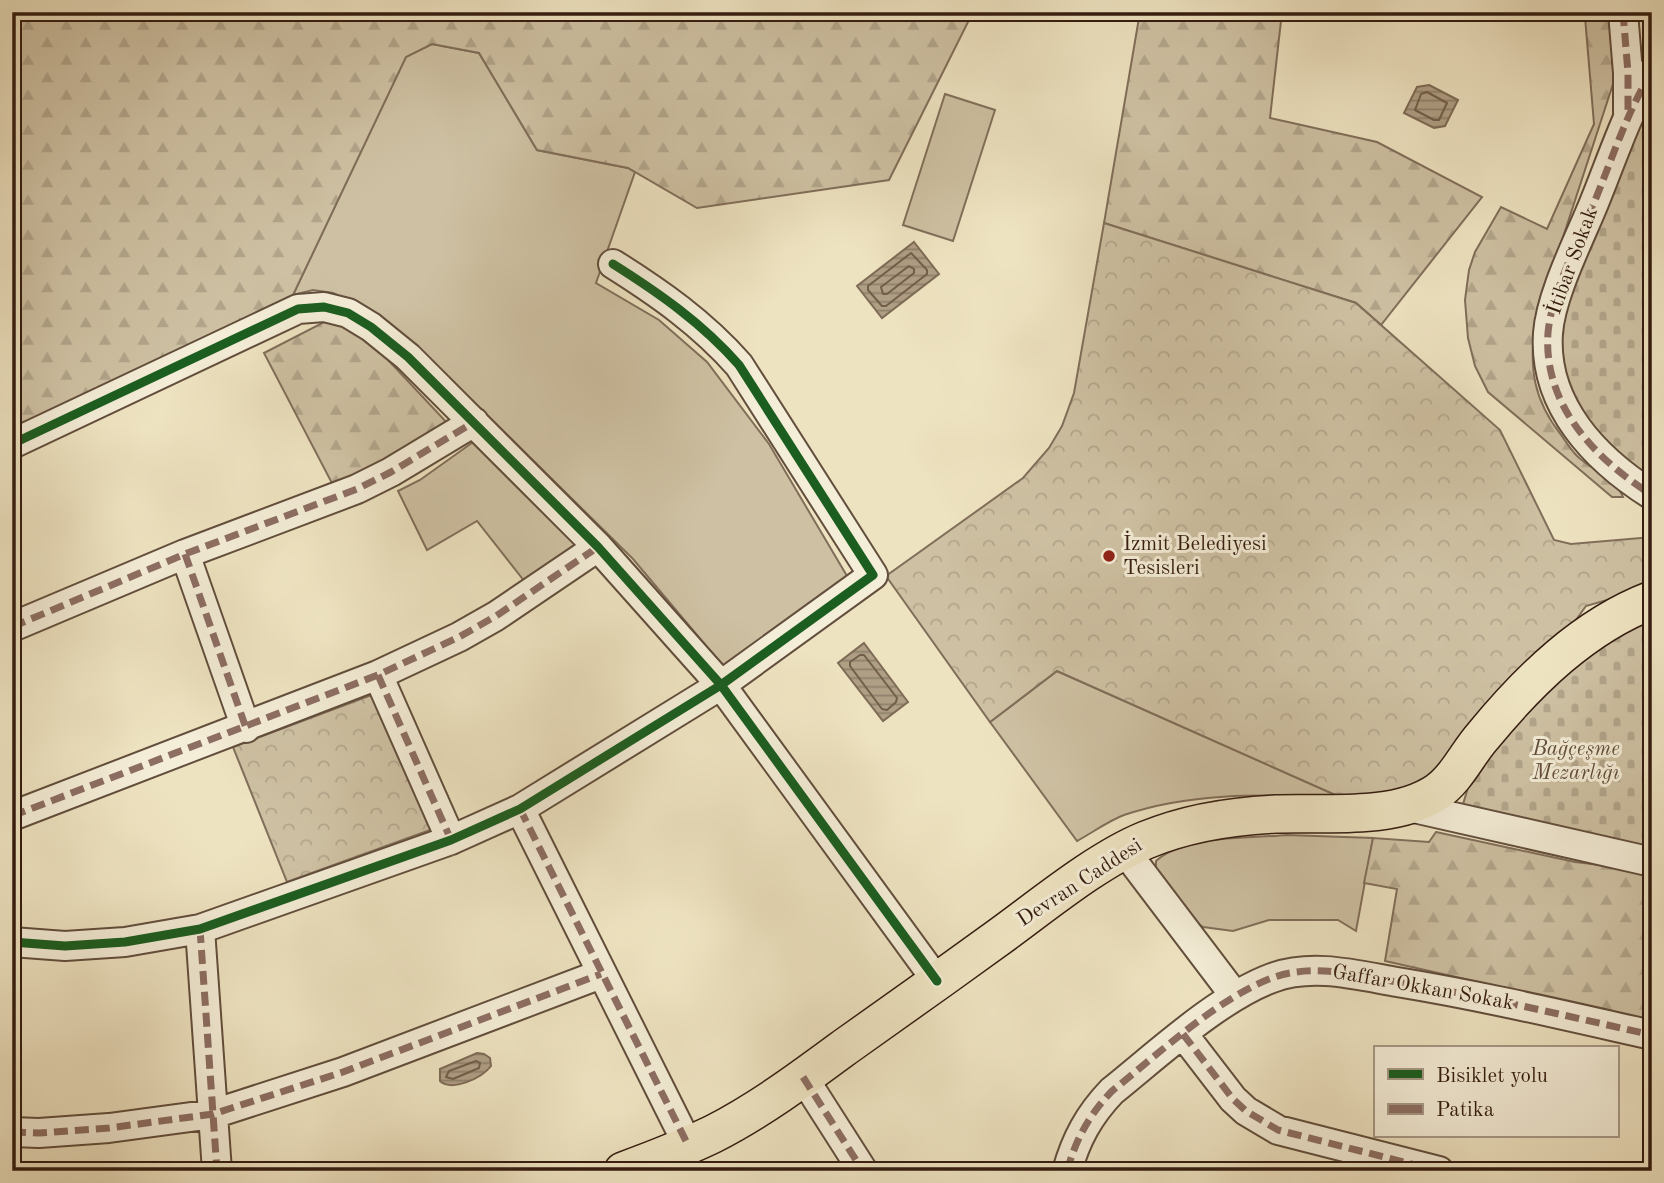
<svg xmlns="http://www.w3.org/2000/svg" width="1664" height="1183" viewBox="0 0 1664 1183" font-family="'Old Standard TT',serif">
	<defs>
		<pattern id="forest-firs" width="22" height="20" patternUnits="userSpaceOnUse" patternTransform="scale(1.75)"><rect width="22" height="20" fill="#cec1a3"/><path d="M5 1l3.5 6h-7zM16 11l3.5 6h-7z" fill="#b2a58b"/></pattern>
		<pattern id="cemetery-stones" width="16" height="16" patternUnits="userSpaceOnUse" patternTransform="scale(1.75)"><rect width="16" height="16" fill="#cec1a3"/><path d="M2 7V4a2 2 0 0 1 4 0v3zM10 15v-3a2 2 0 0 1 4 0v3z" fill="#b2a58b"/></pattern>
		<pattern id="park-crowns" width="20" height="18" patternUnits="userSpaceOnUse" patternTransform="scale(1.75)"><rect width="20" height="18" fill="#cec1a3"/><path d="M2 6a3 3 0 1 1 6 0M12 15a3 3 0 1 1 6 0" fill="none" stroke="#b2a58b"/></pattern>
		<pattern id="water-rules" width="6" height="5" patternUnits="userSpaceOnUse" patternTransform="scale(1.75)"><rect width="6" height="5" fill="#af9f85"/><path d="M0 2.5h6" fill="none" stroke="#8f816b"/></pattern>
	</defs>
	<rect width="100%" height="100%" fill="#eee3c1"/>
	<filter id="stains"><feTurbulence type="fractalNoise" baseFrequency=".00286" numOctaves="4"/><feColorMatrix values="0 0 0 0 .2 0 0 0 0 .09 0 0 0 0 .02 0 0 0 .5 -.17"/></filter>
	<radialGradient id="worn" r=".72"><stop offset=".6" stop-color="#630" stop-opacity="0"/><stop offset="1" stop-color="#630" stop-opacity=".3"/></radialGradient>
	<!-- grass -->
	<path fill="#cec1a3" stroke="#816e5a" stroke-width="2" d="M 432,44 L 479,53 L 537,150 L 628,168 L 635,172 L 596,283 L 659,320 L 707,362 L 769,444 L 847,576 L 723,666 L 633,559 L 480,408 L 389,325 L 365,308 L 333,293 L 313,290 L 293,295 L 406,56 Z
		M 945,94 L 995,110 L 953,241 L 903,225 Z
		M 476,440 L 576,545 L 525,582 L 477,521 L 427,550 L 398,491 L 420,480 Z
		M 1057,671 L 1340,797 C 1268,795 1194,791 1124,815 C 1108,821 1092,833 1077,841 L 990,722 Z
		M 1287,835 L 1373,838 L 1356,931 L 1338,920 L 1269,920 L 1233,931 L 1203,927 L 1180,910 L 1156,877 L 1156,861 C 1186,834 1248,839 1287,835 Z"/>
	<!-- forest -->
	<path fill="url(#forest-firs)" stroke="#816e5a" stroke-width="2" d="M 12,12 L 973,12 L 889,180 L 697,208 L 628,168 L 537,150 L 479,53 L 432,44 L 406,57 L 293,295 L 12,429 Z
		M 1140,12 L 1282,12 L 1270,118 L 1377,142 L 1482,197 L 1381,325 L 1356,303 L 1104,223 Z
		M 1577,12 L 1609,12 L 1614,81 L 1535,323 C 1529,368 1533,400 1562,436 C 1568,445 1574,455 1583,461 C 1596,471 1617,481 1623,497 L 1612,497 L 1488,392 L 1475,366 L 1468,338 L 1465,300 L 1469,270 L 1475,252 L 1501,207 L 1547,229 L 1594,124 L 1585,17 Z
		M 328,320 L 357,331 L 375,346 L 450,426 L 335,489 L 264,353 Z
		M 1436,832 L 1575,862 L 1626,868 L 1652,879 L 1652,1021 L 1385,961 L 1397,889 L 1364,883 L 1373,838 L 1429,842 Z"/>
	<!-- cemetery -->
	<path fill="url(#cemetery-stones)" stroke="#816e5a" stroke-width="2" d="M 1652,95 L 1652,480 L 1590,429 L 1560,370 L 1563,302 Z
		M 1652,615 L 1652,855 L 1461,811 L 1475,764 L 1601,640 Z"/>
	<!-- park -->
	<path fill="url(#park-crowns)" stroke="#816e5a" stroke-width="2" d="M 1104,223 L 1356,303 L 1500,430 L 1554,540 L 1571,544 L 1652,537 L 1652,587 L 1586,606 L 1565,635 L 1437,770 C 1402,794 1381,794 1340,797 L 1057,671 L 990,722 L 886,576 L 1023,478 L 1049,448 L 1062,426 L 1074,393 Z
		M 374,694 L 433,829 L 287,882 L 233,747 Z"/>
	<!-- water -->
	<path fill="url(#water-rules)" stroke="#7e6b56" stroke-width="2" d="M 1429,85 L 1458,100 L 1445,126 L 1434,128 L 1404,113 L 1417,87 Z
		M 914,242 L 939,274 L 882,318 L 857,286 Z
		M 864,643 L 908,702 L 883,721 L 838,663 Z
		M 477,1053 L 484,1054 L 490,1058 L 491,1066 C 482,1078 452,1092 440,1081 L 440,1069 Z"/>
	<g fill="none" stroke-linecap="round" stroke-linejoin="round">
		<!-- shore -->
		<path stroke="#725e4a" stroke-width="2" d="M 1427,92 L 1447,103 L 1439,120 L 1434,120 L 1415,110 L 1421,94 Z
			M 911,253 L 927,270 L 927,274 L 886,306 L 882,306 L 868,290 L 868,286 Z
			M 909,266 L 914,269 L 914,273 L 887,294 L 883,294 L 881,287 Z
			M 860,655 L 864,655 L 897,698 L 896,702 L 887,710 L 882,709 L 850,666 L 850,662 Z
			M 476,1061 L 480,1063 L 479,1068 L 453,1079 L 446,1077 L 449,1071 Z"/>
		<defs>
			<path id="minor" d="M 1623,12 L 1628,73 L 1628,113
				M 1652,71 C 1627,112 1612,159 1594,203 C 1579,240 1551,294 1548,333 C 1543,405 1595,459 1652,495
				M 12,444 L 298,309 L 324,307 L 348,313 L 371,327 L 408,357 L 598,547 L 721,685 L 937,981
				M 185,554 L 246,728
				M 12,627 L 185,554 L 357,489 L 391,472 L 474,422
				M 378,675 L 451,840
				M 1405,806 L 1652,862
				M 520,809 L 688,1145
				M 12,816 L 378,675 L 459,637 L 496,616 L 598,547
				M 1125,851 L 1235,996
				M 200,929 L 217,1171
				M 12,942 L 65,946 L 125,942 L 200,929 L 451,840 L 520,809 L 721,685 L 873,575 L 739,365 C 702,323 659,293 613,264
				M 1183,1034 L 1233,1099 L 1246,1111 L 1278,1130 L 1439,1171
				M 803,1077 L 863,1171
				M 12,1132 L 39,1133 L 109,1128 L 213,1114 L 343,1072 L 601,974
				M 1067,1171 C 1076,1139 1089,1115 1112,1091 C 1157,1055 1218,998 1272,978 C 1312,963 1357,975 1397,982 C 1483,996 1567,1016 1652,1035"/>
			<path id="major" d="M 623,1171 C 653,1160 684,1148 713,1134 C 760,1110 803,1078 845,1047 C 896,1011 948,974 999,937 C 1042,906 1097,860 1146,840 C 1187,823 1232,816 1276,814 C 1326,812 1394,821 1437,792 C 1457,778 1467,754 1483,736 C 1529,680 1584,626 1652,600"/>
		</defs>
		<!-- minor casing -->
		<use href="#minor" stroke="#624e3c" stroke-width="32"/>
		<!-- major casing -->
		<use href="#major" stroke="#341c10" stroke-width="40"/>
		<!-- minor -->
		<use href="#minor" stroke="#f4edd7" stroke-width="28"/>
		<!-- major -->
		<use href="#major" stroke="#eee3c1" stroke-width="37"/>
		<!-- quiet -->
		<path stroke="#8d6e63" stroke-width="7" stroke-dasharray="14 7" stroke-linecap="butt" d="M 1623,12 L 1628,73 L 1628,116
			M 1652,71 C 1627,112 1612,159 1594,203 C 1579,240 1551,294 1548,333 C 1543,405 1595,459 1652,495
			M 185,554 L 246,728
			M 12,627 L 185,554 L 357,489 L 391,472 L 474,422
			M 378,675 L 451,840
			M 520,809 L 688,1145
			M 12,816 L 378,675 L 459,637 L 496,616 L 598,547
			M 200,929 L 217,1171
			M 1183,1034 L 1233,1099 L 1246,1111 L 1278,1130 L 1439,1171
			M 803,1077 L 863,1171
			M 12,1132 L 39,1133 L 109,1128 L 213,1114 L 343,1072 L 601,974
			M 1067,1171 C 1076,1139 1089,1115 1112,1091 C 1157,1055 1218,998 1272,978 C 1312,963 1357,975 1397,982 C 1483,996 1567,1016 1652,1035"/>
		<defs>
			<path id="cycleway" d="M 12,444 L 298,309 L 324,307 L 348,313 L 371,327 L 408,357 L 598,547 L 721,685 L 937,981
				M 12,942 L 65,946 L 125,942 L 200,929 L 451,840 L 520,809 L 721,685 L 873,575 L 739,365 C 702,323 659,293 613,264"/>
		</defs>
		<!-- cycleway casing -->
		<use href="#cycleway" stroke="#f4edd7" stroke-width="13"/>
		<!-- cycleway -->
		<use href="#cycleway" stroke="#1b5e20" stroke-width="9"/>
	</g>
	<!-- markers -->
	<circle fill="#8f2418" stroke="#f4edd7" stroke-width="2.5" cx="1109" cy="556" r="7"/>
	<g text-anchor="middle" dominant-baseline="central" stroke-width="6" stroke-linejoin="round" paint-order="stroke">
		<!-- street labels -->
		<g font-size="21" fill="#341c10" stroke="#f4edd7">
			<text transform="translate(1573 261) rotate(-70)">İtibar Sokak</text>
			<text transform="translate(1080 883) rotate(-33)">Devran Caddesi</text>
			<text transform="translate(1423 988) rotate(10)">Gaffar Okkan Sokak</text>
		</g>
		<!-- poi labels -->
		<g font-size="21" fill="#341c10" stroke="#f4edd7" text-anchor="start">
			<text x="1123" y="544">İzmit Belediyesi<tspan x="1123" dy="24">Tesisleri</tspan></text>
		</g>
		<!-- park labels -->
		<g font-size="21" font-style="italic" fill="#624e3c" stroke="#f4edd7">
			<text x="1576" y="749">Bağçeşme<tspan x="1576" dy="24">Mezarlığı</tspan></text>
		</g>
	</g>
	<!-- margin -->
	<rect width="1664" height="1183" fill="none" stroke="#eee3c1" stroke-width="42"/>
	<rect x="14" y="14" width="1636" height="1155" fill="none" stroke="#341c10" stroke-width="3.5"/>
	<rect x="21" y="21" width="1622" height="1141" fill="none" stroke="#341c10" stroke-width="2"/>
	<!-- legend -->
	<rect x="1374" y="1046" width="245" height="91" fill="#f4edd7" stroke="#a79987" stroke-width="2"/>
	<rect x="1388" y="1069" width="35" height="10" fill="#1b5e20" stroke="#a79987" stroke-width="2"/>
	<text x="1436" y="1082" font-size="21" fill="#341c10">Bisiklet yolu</text>
	<rect x="1388" y="1104" width="35" height="10" fill="#8d6e63" stroke="#a79987" stroke-width="2"/>
	<text x="1436" y="1116" font-size="21" fill="#341c10">Patika</text>
	<rect width="100%" height="100%" filter="url(#stains)"/>
	<rect width="100%" height="100%" fill="url(#worn)"/>
</svg>
